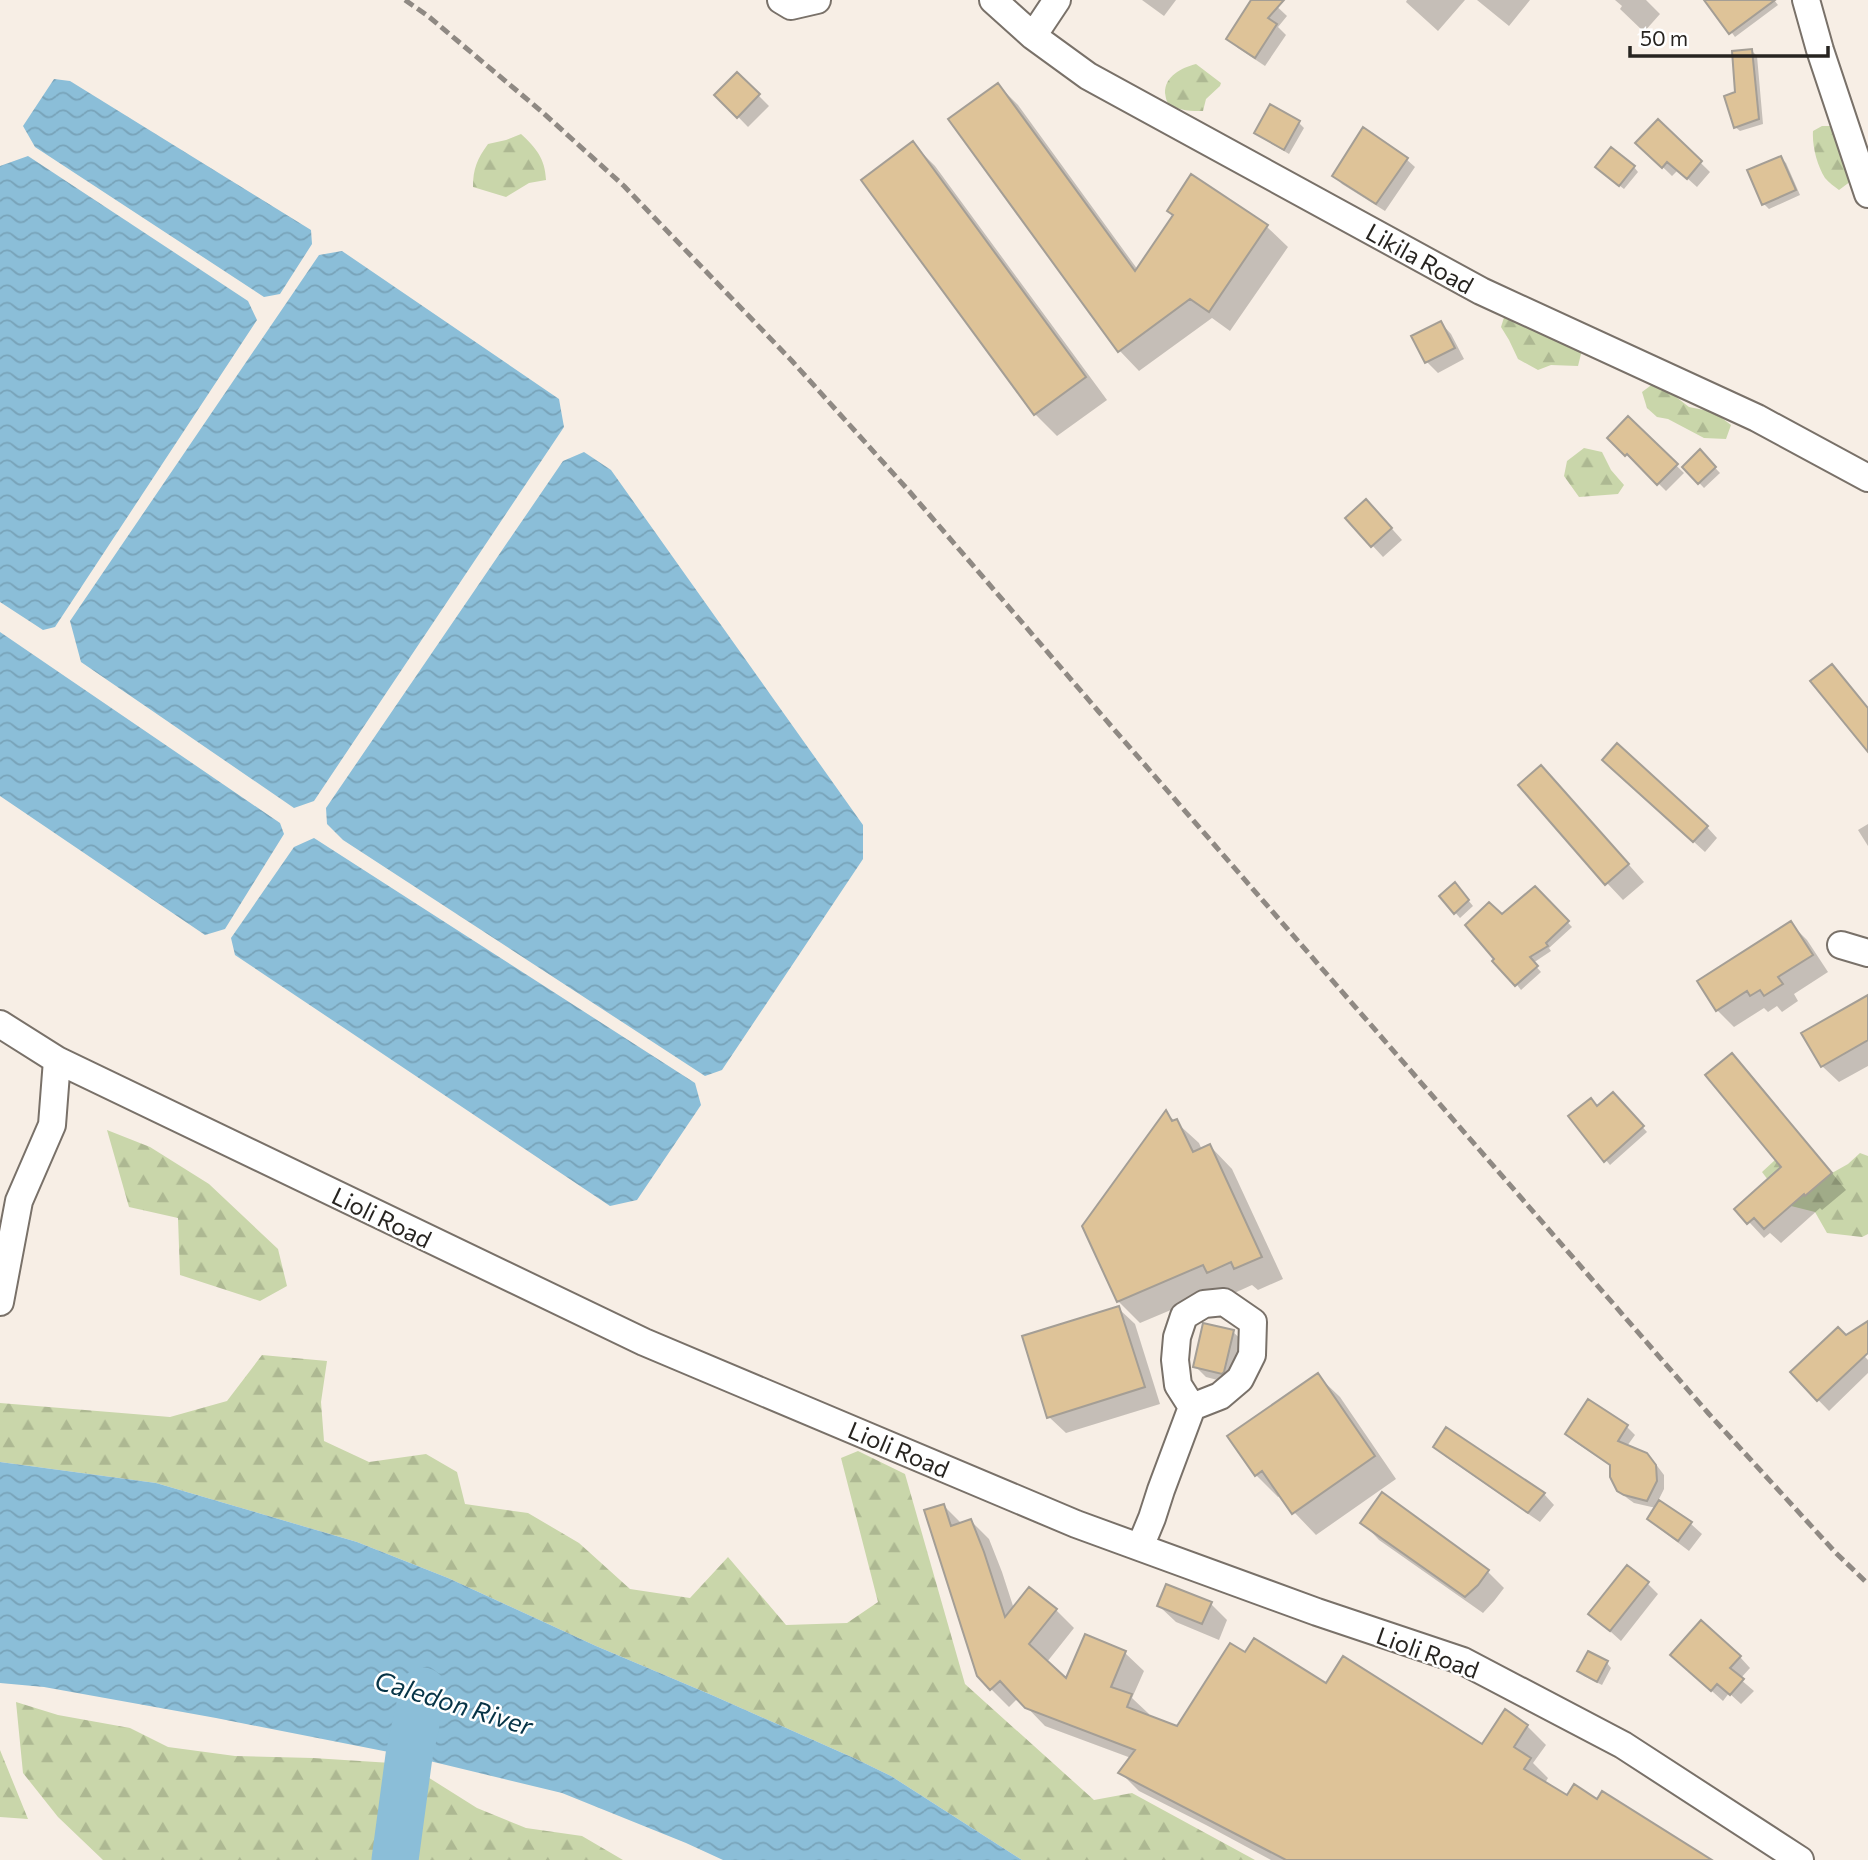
<svg xmlns="http://www.w3.org/2000/svg" width="1868" height="1860" viewBox="0 0 1868 1860" font-family="Commissioner,sans-serif">
	<defs>
		<pattern id="forest-firs" width="22" height="20" patternUnits="userSpaceOnUse" patternTransform="scale(1.75)"><rect width="22" height="20" fill="#c9d6aa"/><path d="M5 1l3.5 6h-7zM16 11l3.5 6h-7z" fill="#adb892"/></pattern>
		<pattern id="water-waves" width="16" height="10" patternUnits="userSpaceOnUse" patternTransform="scale(1.75)"><rect width="16" height="10" fill="#8bbed8"/><path d="M0 5q4-4 8 0t8 0" fill="none" stroke="#78a3b9"/></pattern>
	</defs>
	<rect width="100%" height="100%" fill="#f7eee5"/>
	<!-- forest -->
	<path fill="url(#forest-firs)" d="M 1196,64 L 1221,83 L 1220,86 L 1206,99 L 1203,111 C 1192,111 1179,111 1169,104 C 1166,101 1166,98 1165,93 C 1165,76 1181,68 1196,64 Z
		M 1822,126 L 1832,126 L 1851,181 L 1839,190 C 1835,187 1829,183 1825,178 C 1817,165 1812,146 1813,131 Z
		M 521,134 C 536,148 545,158 546,180 L 529,183 L 506,197 L 473,187 C 473,169 477,159 488,144 L 506,140 Z
		M 1506,311 L 1583,346 L 1578,366 L 1551,365 L 1538,370 L 1518,359 L 1509,340 L 1501,327 Z
		M 1654,383 L 1667,390 L 1689,407 L 1714,412 L 1731,425 L 1726,439 L 1704,438 L 1668,419 L 1657,417 L 1647,408 L 1642,392 Z
		M 1584,448 L 1602,452 L 1611,470 L 1624,485 L 1618,494 L 1579,497 L 1564,476 L 1567,461 Z
		M 107,1130 L 150,1147 L 209,1184 L 278,1249 L 287,1286 L 260,1301 L 180,1275 L 178,1218 L 129,1207 Z
		M 1860,1153 L 1868,1156 L 1868,1234 L 1862,1237 L 1827,1233 L 1815,1212 L 1791,1206 L 1777,1192 L 1762,1172 L 1775,1160 L 1805,1195 L 1832,1173 L 1848,1164 Z
		M 262,1355 L 327,1361 L 321,1402 L 324,1441 L 369,1462 L 426,1454 L 457,1472 L 465,1504 L 528,1513 L 579,1543 L 630,1589 L 690,1598 L 728,1557 L 786,1625 L 847,1623 L 878,1602 L 841,1458 L 858,1451 L 905,1474 L 965,1684 L 1094,1800 L 1132,1793 L 1255,1860 L 1022,1860 L 891,1776 L 856,1759 L 714,1696 L 596,1646 L 448,1578 L 357,1542 L 156,1483 L 0,1462 L 0,1403 L 170,1417 L 227,1401 Z
		M 16,1702 L 58,1715 L 130,1728 L 168,1747 L 235,1756 L 313,1758 L 407,1764 L 477,1808 L 526,1828 L 582,1836 L 623,1860 L 103,1860 L 58,1817 L 23,1773 Z
		M 0,1750 L 28,1819 L 0,1817 Z"/>
	<!-- water -->
	<path fill="url(#water-waves)" d="M 54,79 L 70,81 L 311,230 L 312,244 L 280,294 L 264,297 L 35,147 L 23,126 Z
		M 28,156 L 248,301 L 257,320 L 55,627 L 43,630 L 0,602 L 0,166 Z
		M 342,251 L 559,399 L 564,427 L 314,801 L 294,808 L 81,662 L 70,621 L 319,255 Z
		M 584,452 L 611,470 L 863,825 L 863,859 L 722,1070 L 705,1076 L 343,840 L 327,824 L 326,808 L 563,461 Z
		M 0,632 L 280,823 L 284,834 L 225,929 L 205,935 L 0,796 Z
		M 314,838 L 695,1083 L 701,1105 L 637,1200 L 610,1206 L 235,955 L 231,938 L 294,847 Z
		M 0,1462 L 156,1483 L 357,1542 L 448,1578 L 596,1646 L 714,1696 L 856,1759 L 891,1776 L 1022,1860 L 723,1860 L 686,1843 L 562,1793 L 409,1756 L 216,1718 L 44,1687 L 0,1683 Z"/>
	<!-- shadow -->
	<path fill="#0003" d="M 1142,0 L 1176,0 L 1164,16 Z
		M 1253,0 L 1270,0 L 1287,16 L 1278,27 L 1286,35 L 1265,66 L 1238,48 L 1228,39 Z
		M 1407,0 L 1465,0 L 1438,31 L 1406,2 Z
		M 1477,0 L 1530,0 L 1509,26 Z
		M 1615,0 L 1646,0 L 1660,14 L 1644,32 L 1620,9 L 1622,6 Z
		M 1708,0 L 1774,0 L 1778,5 L 1735,37 Z
		M 1752,51 L 1757,56 L 1763,124 L 1740,131 L 1735,127 L 1737,94 Z
		M 737,74 L 769,106 L 748,127 L 717,95 Z
		M 998,85 L 1018,105 L 1138,270 L 1175,216 L 1192,176 L 1267,227 L 1288,247 L 1230,331 L 1212,318 L 1139,371 L 1119,350 Z
		M 1270,106 L 1299,123 L 1304,128 L 1289,154 L 1261,137 L 1256,132 Z
		M 1658,121 L 1710,172 L 1697,187 L 1678,170 L 1672,176 L 1638,143 Z
		M 913,144 L 935,166 L 1107,400 L 1057,436 L 1035,414 Z
		M 1781,158 L 1786,163 L 1800,195 L 1769,209 L 1764,204 Z
		M 1406,159 L 1415,167 L 1385,211 L 1342,184 L 1334,175 Z
		M 1634,167 L 1638,172 L 1624,189 L 1602,172 Z
		M 1441,323 L 1451,334 L 1464,359 L 1438,373 L 1427,362 Z
		M 1628,419 L 1684,473 L 1666,491 L 1636,461 L 1634,462 L 1609,438 Z
		M 1700,452 L 1720,473 L 1704,488 L 1684,467 Z
		M 1377,512 L 1402,540 L 1383,557 L 1347,518 Z
		M 1615,770 L 1707,827 L 1717,838 L 1705,852 Z
		M 1558,784 L 1644,882 L 1623,900 L 1607,883 Z
		M 1868,824 L 1868,846 L 1858,830 Z
		M 1535,888 L 1572,927 L 1549,948 L 1551,951 L 1533,963 L 1541,972 L 1521,990 L 1497,959 L 1502,917 Z
		M 1459,889 L 1473,906 L 1460,918 L 1441,896 Z
		M 1791,924 L 1807,940 L 1828,972 L 1794,994 L 1798,1001 L 1782,1012 L 1777,1006 L 1768,1012 L 1764,1008 L 1734,1027 L 1717,1010 Z
		M 1868,997 L 1868,1066 L 1839,1082 L 1822,1066 Z
		M 1732,1056 L 1748,1071 L 1846,1190 L 1822,1210 L 1820,1208 L 1781,1243 L 1770,1233 L 1764,1238 L 1737,1209 L 1784,1167 Z
		M 1613,1094 L 1647,1132 L 1610,1165 L 1570,1116 L 1598,1108 Z
		M 1166,1113 L 1199,1143 L 1202,1150 L 1210,1146 L 1232,1169 L 1283,1279 L 1258,1290 L 1252,1285 L 1230,1295 L 1223,1288 L 1140,1323 L 1118,1301 Z
		M 1118,1308 L 1135,1324 L 1160,1404 L 1066,1433 L 1049,1417 Z
		M 1838,1329 L 1868,1360 L 1868,1373 L 1829,1411 L 1792,1373 Z
		M 1233,1332 L 1244,1342 L 1233,1384 L 1206,1377 L 1195,1366 Z
		M 1317,1375 L 1340,1397 L 1396,1479 L 1316,1535 L 1294,1512 L 1281,1495 L 1278,1497 L 1256,1475 Z
		M 1627,1427 L 1635,1435 L 1627,1446 L 1655,1463 L 1664,1475 L 1664,1489 L 1658,1501 L 1691,1524 L 1702,1534 L 1689,1551 L 1660,1529 L 1649,1518 L 1656,1508 L 1634,1503 L 1627,1498 L 1618,1489 L 1612,1467 L 1575,1442 L 1567,1434 Z
		M 1435,1447 L 1544,1494 L 1554,1505 L 1540,1522 L 1446,1457 Z
		M 944,1506 L 962,1524 L 971,1521 L 989,1539 L 1002,1572 L 1014,1609 L 1056,1610 L 1074,1628 L 1047,1662 L 1067,1681 L 1086,1636 L 1125,1653 L 1144,1671 L 1132,1698 L 1149,1714 L 1148,1717 L 1178,1729 L 1246,1655 L 1483,1746 L 1505,1712 L 1527,1726 L 1546,1745 L 1533,1763 L 1548,1778 L 1545,1783 L 1567,1798 L 1707,1860 L 1271,1860 L 1206,1825 L 1139,1791 L 1121,1773 L 1131,1758 L 1045,1726 L 1018,1698 L 1009,1707 L 991,1689 Z
		M 1363,1523 L 1488,1572 L 1504,1588 L 1494,1601 L 1483,1613 L 1379,1540 Z
		M 1647,1583 L 1658,1594 L 1621,1641 L 1591,1614 Z
		M 1211,1604 L 1227,1620 L 1219,1640 L 1176,1622 L 1159,1606 Z
		M 1740,1657 L 1750,1668 L 1740,1679 L 1754,1691 L 1741,1704 L 1729,1693 L 1723,1701 L 1683,1665 Z
		M 1607,1663 L 1611,1668 L 1602,1685 L 1584,1676 L 1580,1671 Z"/>
	<g fill="none" stroke-linecap="round" stroke-linejoin="round">
		<!-- river -->
		<path stroke="#8bbed8" stroke-width="47" d="M 395,1860 L 409,1756 L 423,1691"/>
	</g>
	<!-- building -->
	<path fill="#dec398" stroke="#a49e95" stroke-width="2" d="M 1251,0 L 1284,0 L 1268,18 L 1277,24 L 1255,58 L 1226,39 Z
		M 1704,0 L 1775,0 L 1729,34 Z
		M 1752,49 L 1759,119 L 1734,128 L 1724,96 L 1735,92 L 1732,51 Z
		M 737,72 L 760,94 L 737,118 L 714,95 Z
		M 998,83 L 1135,271 L 1173,215 L 1167,211 L 1191,174 L 1268,225 L 1209,312 L 1190,299 L 1118,352 L 948,119 Z
		M 1270,104 L 1300,121 L 1284,150 L 1254,133 Z
		M 1658,119 L 1702,161 L 1687,179 L 1667,162 L 1662,168 L 1635,143 Z
		M 1363,127 L 1408,158 L 1376,204 L 1332,176 Z
		M 913,141 L 1086,377 L 1034,415 L 861,180 Z
		M 1611,147 L 1635,166 L 1619,186 L 1595,167 Z
		M 1781,156 L 1796,190 L 1762,205 L 1747,170 Z
		M 1441,321 L 1455,348 L 1425,363 L 1411,336 Z
		M 1628,416 L 1678,464 L 1657,485 L 1627,454 L 1625,456 L 1607,438 Z
		M 1700,449 L 1716,467 L 1698,484 L 1682,467 Z
		M 1366,499 L 1392,528 L 1371,547 L 1345,518 Z
		M 1832,664 L 1868,708 L 1868,752 L 1810,681 Z
		M 1617,743 L 1708,826 L 1693,842 L 1602,760 Z
		M 1541,765 L 1629,864 L 1605,885 L 1518,785 Z
		M 1455,882 L 1469,900 L 1454,914 L 1439,896 Z
		M 1535,886 L 1569,921 L 1546,943 L 1548,946 L 1530,957 L 1538,966 L 1515,986 L 1492,961 L 1494,959 L 1465,925 L 1489,902 L 1502,914 Z
		M 1791,921 L 1813,955 L 1778,977 L 1783,984 L 1764,996 L 1760,990 L 1750,996 L 1747,991 L 1716,1011 L 1697,981 Z
		M 1868,995 L 1868,1040 L 1821,1067 L 1801,1033 Z
		M 1732,1053 L 1832,1173 L 1805,1196 L 1804,1194 L 1764,1229 L 1754,1218 L 1747,1224 L 1734,1209 L 1781,1167 L 1705,1075 Z
		M 1613,1092 L 1644,1126 L 1604,1162 L 1568,1116 L 1591,1098 L 1597,1106 Z
		M 1166,1110 L 1172,1121 L 1177,1119 L 1193,1152 L 1210,1144 L 1262,1257 L 1234,1269 L 1231,1262 L 1207,1273 L 1203,1265 L 1117,1302 L 1082,1226 Z
		M 1119,1306 L 1145,1387 L 1047,1418 L 1022,1336 Z
		M 1868,1321 L 1868,1353 L 1817,1401 L 1790,1372 L 1838,1327 L 1846,1335 Z
		M 1203,1323 L 1234,1330 L 1224,1372 L 1222,1374 L 1193,1367 Z
		M 1318,1373 L 1375,1456 L 1292,1514 L 1262,1471 L 1255,1476 L 1227,1436 Z
		M 1588,1399 L 1628,1425 L 1618,1441 L 1647,1453 L 1656,1465 L 1657,1481 L 1647,1501 L 1624,1495 L 1617,1491 L 1610,1477 L 1610,1465 L 1565,1434 Z
		M 1446,1427 L 1545,1493 L 1528,1513 L 1433,1447 Z
		M 1382,1492 L 1489,1570 L 1478,1585 L 1465,1597 L 1360,1523 Z
		M 1659,1500 L 1692,1522 L 1678,1541 L 1647,1519 Z
		M 944,1504 L 951,1526 L 971,1519 L 984,1552 L 1005,1617 L 1029,1587 L 1057,1609 L 1029,1644 L 1066,1678 L 1085,1634 L 1126,1651 L 1111,1687 L 1132,1694 L 1127,1707 L 1177,1726 L 1230,1643 L 1245,1652 L 1254,1638 L 1326,1683 L 1343,1656 L 1482,1744 L 1505,1709 L 1528,1725 L 1514,1747 L 1531,1758 L 1524,1769 L 1567,1795 L 1574,1784 L 1597,1799 L 1602,1791 L 1712,1860 L 1286,1860 L 1118,1773 L 1135,1750 L 1025,1708 L 1000,1681 L 990,1690 L 977,1676 L 924,1510 Z
		M 1627,1565 L 1649,1582 L 1610,1631 L 1588,1614 Z
		M 1166,1584 L 1212,1602 L 1202,1624 L 1157,1606 Z
		M 1701,1620 L 1741,1656 L 1730,1668 L 1744,1679 L 1730,1695 L 1717,1684 L 1711,1691 L 1670,1655 Z
		M 1588,1651 L 1608,1661 L 1597,1682 L 1577,1671 Z"/>
	<g fill="none" stroke-linecap="round" stroke-linejoin="round">
		<defs>
			<path id="minor" d="M 781,0 L 791,6 L 817,0
				M 993,0 L 1033,36 L 1088,76 L 1481,291 L 1757,418 L 1868,478
				M 1806,0 L 1820,50 L 1868,194
				M 1033,36 L 1057,0
				M 1841,945 L 1868,953
				M 0,1024 L 57,1060 L 644,1342 L 1076,1524 L 1317,1612 L 1463,1661 L 1623,1745 L 1800,1860
				M 0,1302 L 19,1201 L 52,1125 L 57,1060
				M 1140,1547 L 1152,1518 L 1161,1490 L 1192,1407 L 1220,1396 L 1240,1379 L 1252,1355 L 1253,1322 L 1224,1302 L 1204,1304 L 1184,1316 L 1177,1337 L 1175,1360 L 1178,1385 L 1192,1407"/>
		</defs>
		<!-- minor casing -->
		<use href="#minor" stroke="#797169" stroke-width="30"/>
		<!-- minor -->
		<use href="#minor" stroke="#fff" stroke-width="26"/>
		<!-- rail -->
		<path stroke="#8f8983" stroke-width="5" stroke-dasharray="10 5" stroke-linecap="butt" d="M 405,0 L 428,16 L 541,111 L 624,186 L 792,361 L 909,491 L 1099,712 L 1709,1414 L 1835,1552 L 1868,1584"/>
	</g>
	<g text-anchor="middle" dominant-baseline="central" stroke-width="5" stroke-linejoin="round" paint-order="stroke">
		<!-- street labels -->
		<g font-size="24" fill="#272420" stroke="#fff">
			<text transform="translate(1420 258) rotate(29)">Likila Road</text>
			<text transform="translate(382 1217) rotate(26)">Lioli Road</text>
			<text transform="translate(899 1449) rotate(23)">Lioli Road</text>
			<text transform="translate(1428 1652) rotate(20)">Lioli Road</text>
		</g>
		<!-- water labels -->
		<g font-size="26" font-style="italic" fill="#063346" stroke="#fff">
			<text transform="translate(454 1702) rotate(17)">Caledon River</text>
		</g>
	</g>
	<!-- scale -->
	<path d="M1630 46v10h198v-10" fill="none" stroke="#272420" stroke-width="3.5"/>
	<text x="1640" y="46" font-size="21" fill="#272420" stroke="#ffffff" stroke-width="5" paint-order="stroke">50 m</text>
</svg>
